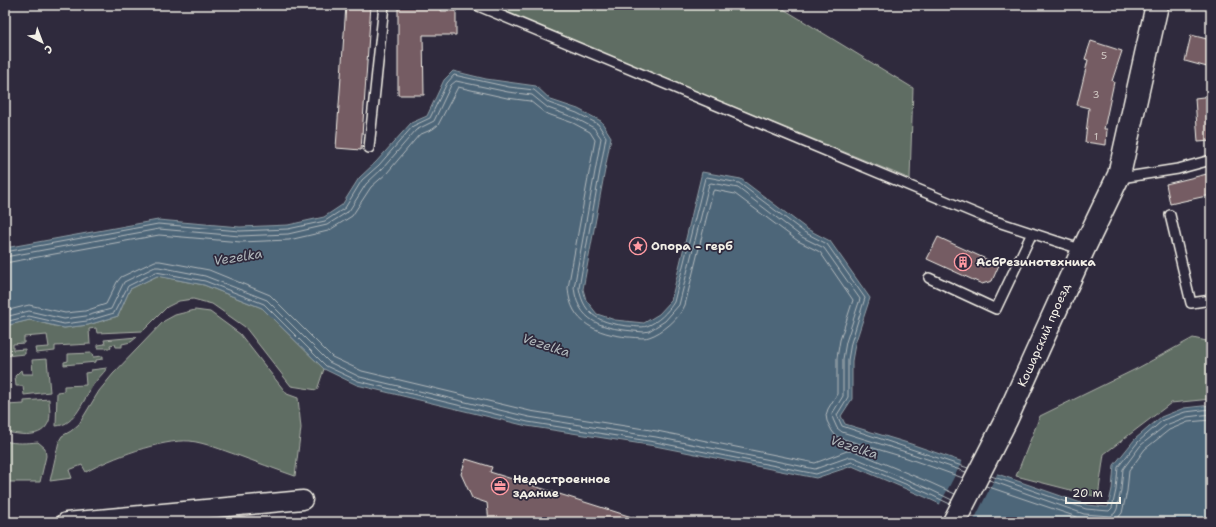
<svg xmlns="http://www.w3.org/2000/svg" width="1216" height="527" viewBox="0 0 1216 527" font-family="'Shantell Sans',sans-serif">
	<rect width="100%" height="100%" fill="#2f2a3d"/>
	<filter id="ink" filterUnits="userSpaceOnUse"><feTurbulence type="fractalNoise" baseFrequency=".025" numOctaves="2"/><feDisplacementMap in="SourceGraphic" scale="8" xChannelSelector="R" yChannelSelector="G"/><feConvolveMatrix kernelMatrix="1 2 1 2 8 2 1 2 1" color-interpolation-filters="sRGB"/></filter>
	<g filter="url(#ink)">
		<!-- green -->
		<path fill="#5f6d63" stroke="#aaafa6" d="M 487,5 L 777,5 L 913,88 L 910,179 Z
			M 157,276 L 204,285 L 262,308 L 324,369 L 317,390 L 291,386 L 245,327 L 212,304 L 193,299 L 179,301 L 167,307 L 143,331 L 97,333 L 96,328 L 89,329 L 90,344 L 55,346 L 55,351 L 36,353 L 35,348 L 49,347 L 47,335 L 24,337 L 24,343 L 13,344 L 13,350 L 25,349 L 25,354 L 5,356 L 5,326 L 29,320 L 64,328 L 88,325 L 118,316 L 130,289 Z
			M 195,310 L 210,312 L 240,334 L 287,394 L 298,398 L 301,428 L 295,476 C 275,469 256,462 237,455 C 222,450 206,443 190,441 C 161,439 111,458 86,472 L 82,465 L 69,470 L 72,478 L 50,481 L 59,441 L 62,436 L 71,431 L 79,424 L 99,391 L 113,374 L 164,321 L 175,315 Z
			M 137,337 L 131,342 L 122,344 L 122,347 L 116,347 L 115,344 L 110,345 L 111,348 L 98,348 L 98,345 L 105,344 L 104,340 Z
			M 1193,338 L 1211,342 L 1211,399 L 1171,403 L 1104,454 L 1098,497 L 1016,476 L 1040,416 L 1138,368 Z
			M 92,353 L 93,357 L 103,356 L 103,359 L 96,360 L 96,362 L 64,365 L 64,362 L 68,361 L 68,354 Z
			M 47,359 L 50,392 L 24,395 L 23,386 L 16,386 L 15,376 L 21,370 L 22,374 L 33,374 L 32,360 Z
			M 107,368 C 103,374 97,379 93,385 C 83,400 76,425 56,426 L 57,392 L 64,391 L 64,386 L 86,385 L 85,373 L 91,372 L 91,370 Z
			M 5,389 L 6,405 L 24,404 L 24,401 L 49,399 C 49,405 51,415 49,421 C 42,440 19,434 5,432 Z
			M 5,441 C 16,444 27,443 38,442 L 45,448 L 46,456 L 40,482 L 5,482 Z"/>
		<!-- water -->
		<path fill="#4e6679" stroke="#909ea5" d="M 453,71 L 486,79 L 536,86 L 551,100 L 578,109 L 601,121 L 611,137 L 583,289 L 586,300 L 597,314 L 615,320 L 644,323 L 659,314 L 671,301 L 702,172 L 741,179 L 807,229 L 830,241 L 870,298 L 855,344 L 852,361 L 852,399 L 841,416 L 845,424 L 911,444 L 1087,505 L 1108,507 L 1112,489 L 1114,465 L 1135,439 L 1161,417 L 1184,408 L 1211,405 L 1211,522 L 978,522 L 925,497 L 852,466 L 816,478 L 655,446 L 527,426 L 357,385 L 324,369 L 262,308 L 204,285 L 157,276 L 130,289 L 118,316 L 88,325 L 64,328 L 30,320 L 5,326 L 5,248 L 158,220 L 240,227 L 288,225 L 324,217 L 342,205 L 359,178 L 376,162 L 411,123 L 427,116 L 444,80 Z"/>
		<!-- pier -->
		<path fill="#2f2a3d" d="M 963,460 L 998,472 L 973,522 L 939,506 Z"/>
		<g fill="none" stroke-linecap="round" stroke-linejoin="round">
			<!-- shore -->
			<path stroke="#b2b9bc" stroke-width="1" d="M 5,252 L 158,224 L 240,231 L 288,229 L 325,221 L 345,208 L 362,180 L 379,165 L 413,126 L 430,118 L 447,83 L 454,75 L 509,87 L 534,90 L 549,103 L 577,113 L 598,124 L 606,137 L 579,288 C 584,317 602,323 628,326 C 633,326 641,328 647,326 C 658,322 668,312 674,302 L 705,178 L 707,177 L 739,183 L 804,232 L 827,244 L 865,298 L 851,343 L 848,360 L 848,397 L 837,415 L 842,426 L 968,468
				M 5,257 L 159,229 L 240,236 L 288,234 L 327,225 L 349,211 L 366,184 L 383,168 L 416,130 L 434,121 L 451,85 L 456,81 L 508,92 L 532,95 L 548,108 L 575,118 L 594,128 L 601,138 L 574,288 C 579,328 612,329 644,332 L 649,331 L 665,321 L 679,305 L 709,184 L 711,183 L 738,188 L 802,237 L 824,248 L 860,299 L 846,342 L 843,359 L 843,396 L 832,414 L 833,419 L 837,428 L 842,432 L 909,453 L 966,472
				M 5,263 L 159,235 L 241,242 L 289,240 L 328,231 L 352,216 L 371,187 L 387,173 L 419,135 L 433,129 L 438,125 L 458,87 L 507,98 L 530,101 L 545,113 L 573,123 L 590,132 L 595,140 L 568,288 C 570,323 597,334 628,337 C 634,337 643,339 649,337 C 662,333 680,318 685,305 L 713,191 L 715,190 L 735,194 L 798,241 L 820,252 L 853,300 L 840,340 L 837,358 L 837,394 L 828,409 L 826,415 L 827,421 L 832,431 L 836,436 L 840,438 L 907,458 L 963,478
				M 5,311 L 29,305 L 65,313 L 85,311 L 106,304 L 117,282 L 121,277 L 155,261 L 160,261 L 209,270 L 270,295 L 332,357 L 362,371 L 530,411 L 657,431 L 815,463 L 847,451 L 854,451 L 931,483 L 955,494
				M 5,317 L 29,311 L 64,319 L 86,316 L 111,309 L 124,282 L 155,267 L 159,267 L 205,276 L 267,300 L 329,362 L 360,377 L 529,417 L 656,437 L 815,469 L 849,457 L 853,457 L 929,489 L 952,500
				M 5,322 L 29,316 L 64,324 L 87,321 L 114,313 L 128,286 L 156,272 L 205,281 L 264,304 L 326,366 L 358,381 L 528,422 L 655,442 L 816,474 L 852,462 L 927,493 L 950,504
				M 991,476 L 1086,509 L 1109,511 L 1112,508 L 1116,490 L 1118,467 L 1138,442 L 1163,420 L 1185,412 L 1211,409
				M 989,480 L 1084,514 L 1111,516 L 1115,513 L 1117,509 L 1121,490 L 1123,469 L 1141,445 L 1166,425 L 1187,417 L 1211,414
				M 986,486 L 1083,519 L 1104,522
				M 1110,522 L 1117,519 L 1122,513 L 1127,491 L 1129,471 L 1145,449 L 1169,430 L 1188,422 L 1211,420"/>
		</g>
		<!-- building -->
		<path fill="#745c64" stroke="#f4f1e8" d="M 346,5 L 371,5 L 361,150 L 336,148 Z
			M 398,5 L 441,5 L 441,11 L 456,11 L 456,35 L 423,35 L 424,95 L 398,95 Z
			M 1191,35 L 1211,40 L 1211,52 L 1207,67 L 1185,61 Z
			M 1091,41 L 1122,51 L 1112,81 L 1114,82 L 1104,129 L 1107,129 L 1106,145 L 1085,142 L 1089,108 L 1077,105 L 1088,60 L 1085,59 Z
			M 1211,96 L 1211,141 L 1198,142 L 1195,98 Z
			M 1211,173 L 1211,195 L 1170,204 L 1166,184 Z
			M 938,237 L 999,265 L 992,281 L 982,284 L 927,259 Z
			M 466,459 L 492,467 L 490,472 L 638,519 L 637,522 L 489,522 L 487,503 L 472,498 L 461,474 Z"/>
		<g fill="none" stroke-linecap="round" stroke-linejoin="round">
			<defs>
				<path id="lane" d="M 476,5 L 989,219 L 1083,250
					M 369,148 L 384,5
					M 1119,175 L 1127,177 L 1178,169 L 1211,160
					M 1170,215 L 1191,303 L 1211,300
					M 929,278 L 996,309 L 1032,233"/>
				<path id="street" d="M 66,522 L 303,500"/>
				<path id="secondary" d="M 954,522 L 1006,420 L 1083,250 L 1119,175 L 1157,5"/>
			</defs>
			<!-- lane casing -->
			<use href="#lane" stroke="#f4f1e8" stroke-width="12"/>
			<!-- street casing -->
			<use href="#street" stroke="#f4f1e8" stroke-width="21"/>
			<!-- secondary casing -->
			<use href="#secondary" stroke="#f4f1e8" stroke-width="25"/>
			<!-- lane -->
			<use href="#lane" stroke="#2f2a3d" stroke-width="9"/>
			<!-- street -->
			<use href="#street" stroke="#2f2a3d" stroke-width="18"/>
			<!-- secondary -->
			<use href="#secondary" stroke="#2f2a3d" stroke-width="22"/>
		</g>
	</g>
	<!-- icons -->
	<defs>
		<symbol id="sight-ring" viewBox="-11 -11 22 22"><circle r="9.5" fill="#2f2a3d" stroke="#ff9aa2" stroke-width="1.5"/><path d="M0-6L1.8-2.2L6-1.7L2.9 1.2L3.7 5.4L0 3.3L-3.7 5.4L-2.9 1.2L-6-1.7L-1.8-2.2Z" fill="#ff9aa2"/></symbol>
		<symbol id="building-ring" viewBox="-11 -11 22 22"><circle r="9.5" fill="#2f2a3d" stroke="#ff9aa2" stroke-width="1.5"/><path d="M-4-6H4V6H1V3H-1V6H-4ZM-2.5-4.3h1.7v1.8h-1.7ZM.8-4.3h1.7v1.8H.8ZM-2.5-1h1.7V.8h-1.7ZM.8-1h1.7V.8H.8Z" fill="#ff9aa2"/></symbol>
		<symbol id="office-ring" viewBox="-11 -11 22 22"><circle r="9.5" fill="#2f2a3d" stroke="#ff9aa2" stroke-width="1.5"/><path d="M-6-3h4V-5.5h4V-3h4V5H-6ZM-1-4.5V-3h2v-1.5ZM-6 0V1H6V0Z" fill="#ff9aa2"/></symbol>
	</defs>
	<g fill-rule="evenodd">
		<use href="#sight-ring" x="628" y="236" width="20" height="20"/>
		<use href="#building-ring" x="953" y="252" width="20" height="20"/>
		<use href="#office-ring" x="490" y="476" width="20" height="20"/>
	</g>
	<g text-anchor="middle" dominant-baseline="central" stroke-width="3.5" stroke-linejoin="round" paint-order="stroke">
		<!-- number labels -->
		<g font-size="10" fill="#d4ccc7">
			<text x="1104" y="55">5</text>
			<text x="1096" y="94">3</text>
			<text x="1096" y="136">1</text>
		</g>
		<!-- poi labels -->
		<g font-size="12" font-weight="bold" fill="#f4f1e8" stroke="#2f2a3d" text-anchor="start">
			<text x="651" y="246">Опора - герб</text>
			<text x="976" y="262">АсбРезинотехника</text>
			<text x="513" y="479">Недостроенное<tspan x="513" dy="14">здание</tspan></text>
		</g>
		<!-- street labels -->
		<g font-size="12" fill="#f4f1e8" stroke="#2f2a3d">
			<text transform="translate(1044 335) rotate(-66)">Кошарский проезд</text>
		</g>
		<!-- water labels -->
		<g font-size="13" font-style="italic" fill="#b2b9bc" stroke="#2f2a3d">
			<text transform="translate(238 257) rotate(-9)">Vezelka</text>
			<text transform="translate(546 345) rotate(18)">Vezelka</text>
			<text transform="translate(854 447) rotate(18)">Vezelka</text>
		</g>
	</g>
	<!-- margin -->
	<rect width="1216" height="527" fill="none" stroke="#2f2a3d" stroke-width="20"/>
	<rect x="10" y="10" width="1196" height="507" fill="none" stroke="#f4f1e8" stroke-width="1.5" filter="url(#ink)"/>
	<!-- north arrow -->
	<g transform="translate(42 42) rotate(138)" stroke="#2f2a3d" stroke-width="3" paint-order="stroke">
	<path d="M0-3L7 15L0 10L-7 15Z" fill="#f4f1e8"/>
	<text y="-6" font-size="11" font-weight="bold" text-anchor="middle" fill="#f4f1e8">С</text>
	</g>
	<!-- scale -->
	<path d="M1066 497v6h54v-6" fill="none" stroke="#f4f1e8" stroke-width="2"/>
	<text x="1072" y="497" font-size="12" fill="#f4f1e8" stroke="#2f2a3d" stroke-width="3" paint-order="stroke">20 m</text>
</svg>
